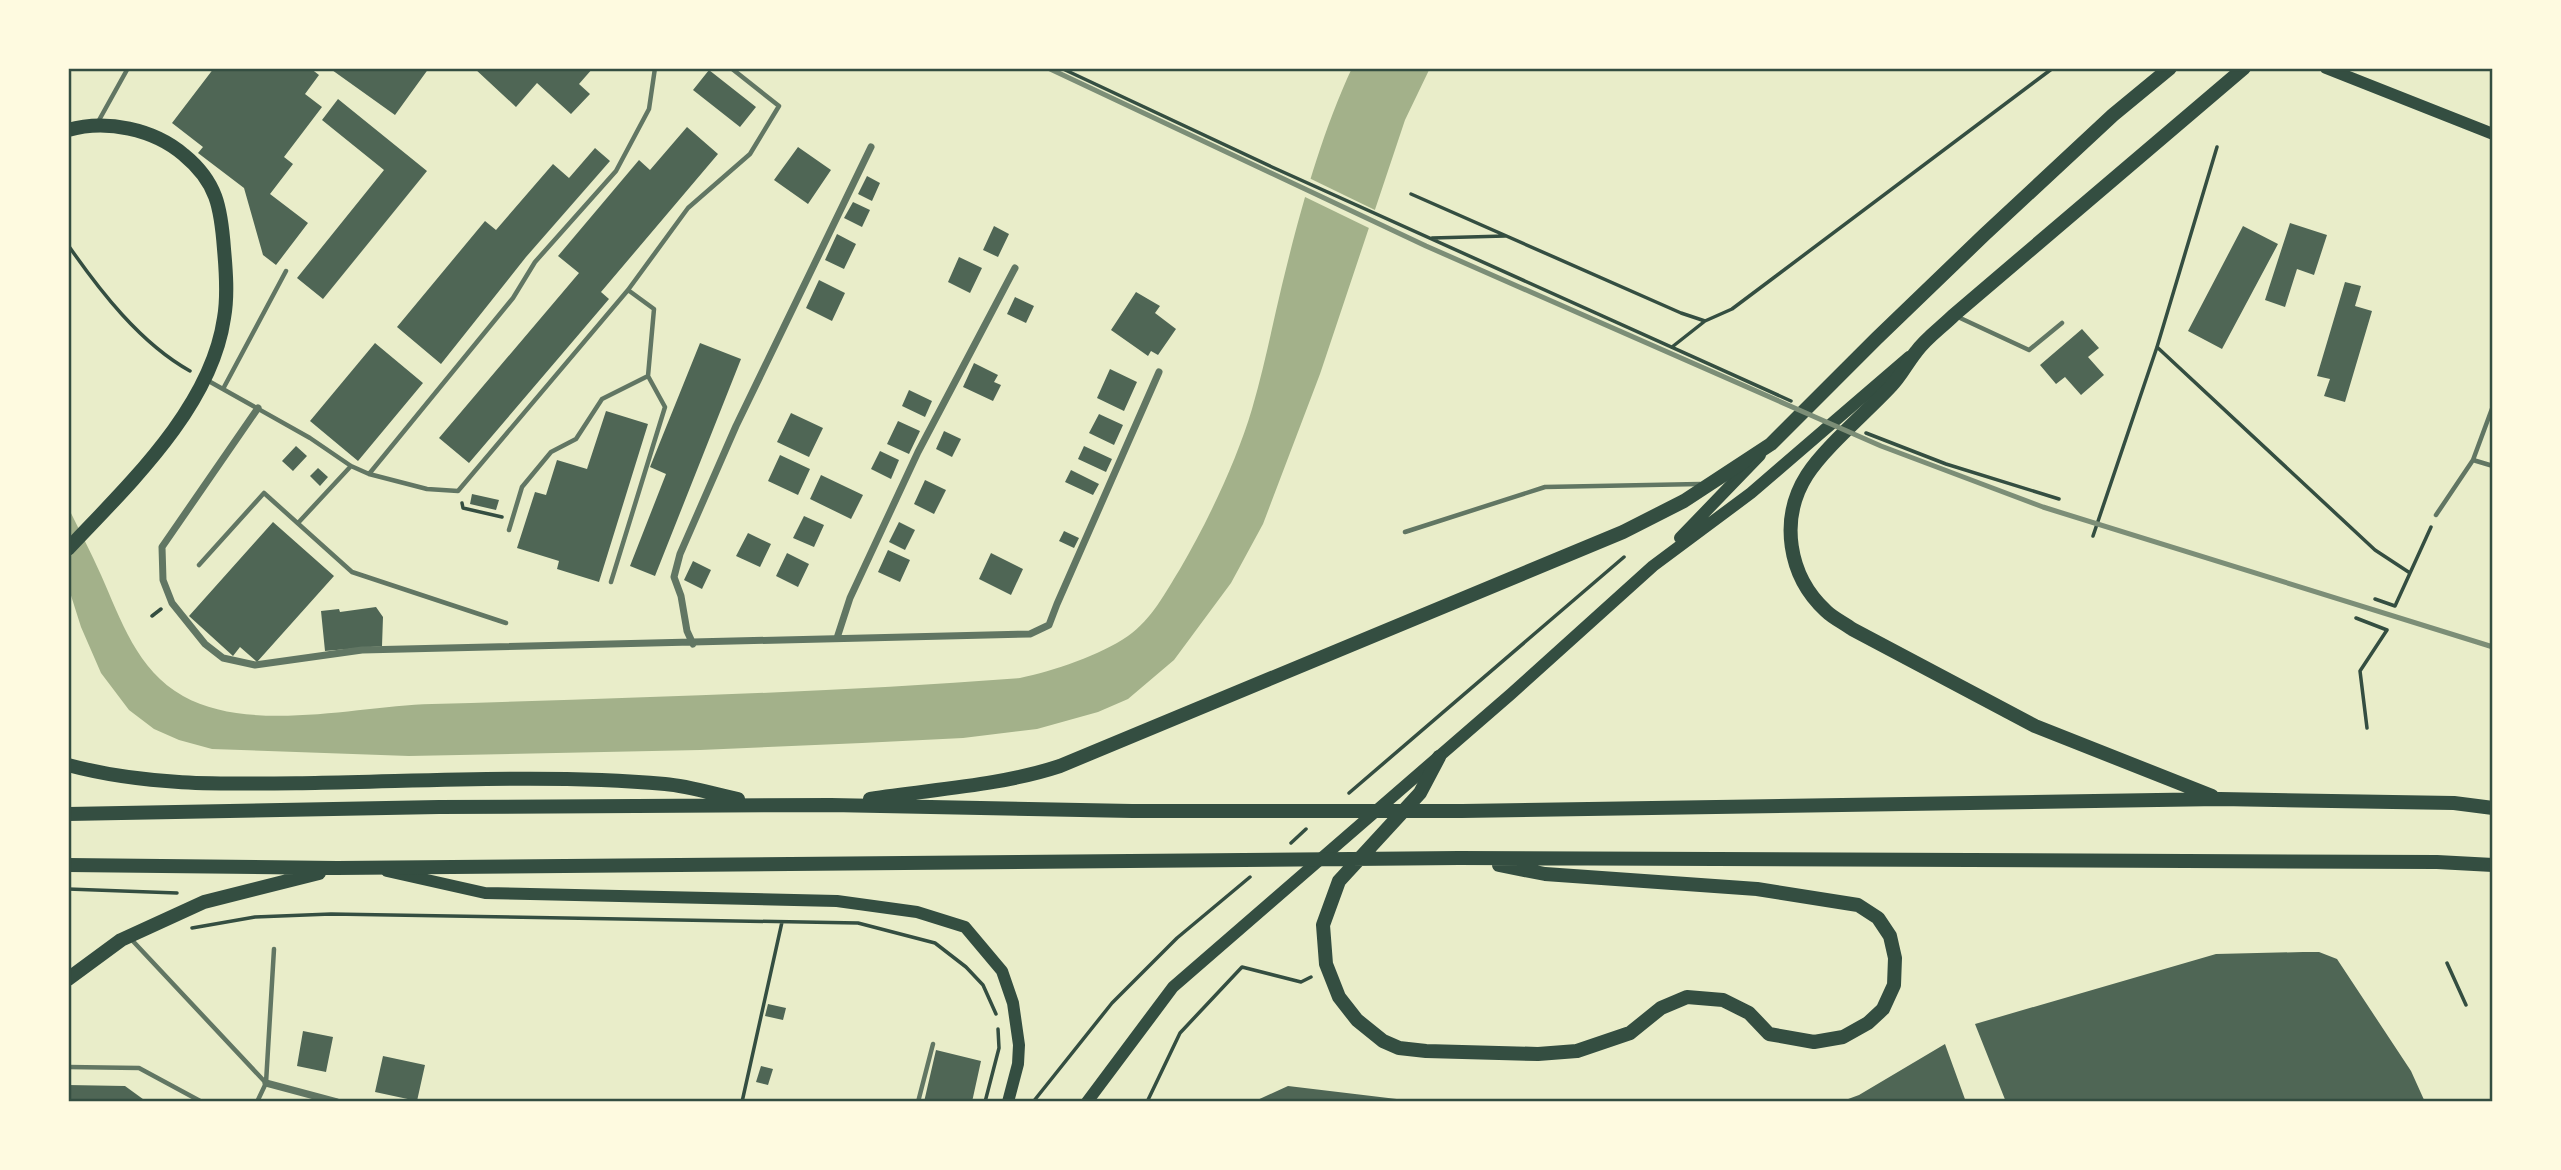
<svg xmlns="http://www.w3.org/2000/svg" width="2561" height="1170" viewBox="0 0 2561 1170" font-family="'Fira Sans',sans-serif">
	<rect width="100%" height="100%" fill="#e9edc9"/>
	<!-- water -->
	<path fill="#a3b18a" d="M 1352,68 L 1430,68 L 1405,120 L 1320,374 L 1263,524 L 1231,583 L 1174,660 L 1128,699 L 1098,712 L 1037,729 L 963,738 L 862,743 L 700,750 L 409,756 L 212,749 L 179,740 L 154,729 L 129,710 L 101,673 L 81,627 L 68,586 L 68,507 C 79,530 91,552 101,575 C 121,620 137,670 183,696 C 251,734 357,706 432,704 C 628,698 824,693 1020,678 C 1053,671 1101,655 1128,636 C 1152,619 1165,593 1180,569 C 1207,523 1237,460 1252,409 C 1264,368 1272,327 1282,285 C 1299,215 1321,134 1352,68 Z"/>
	<!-- pier -->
	<path fill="#e9edc9" d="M 1309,178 L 1377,211 L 1371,229 L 1303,196 Z"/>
	<!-- building -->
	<path fill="#4f6655" d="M 214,68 L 310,68 L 319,75 L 305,94 L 322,107 L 284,157 L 293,164 L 270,194 L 308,223 L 276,265 L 263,255 L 244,188 L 198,153 L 203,147 L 172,123 Z
		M 333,68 L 429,68 L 395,115 L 332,70 Z
		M 474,68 L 593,68 L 579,84 L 590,94 L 571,114 L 537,83 L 516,107 Z
		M 709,70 L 756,107 L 740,127 L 693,90 Z
		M 338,99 L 427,171 L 323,299 L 297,278 L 384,170 L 322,120 Z
		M 687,127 L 718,154 L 601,292 L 609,299 L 469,463 L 439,438 L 579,273 L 558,256 L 639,160 L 650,170 Z
		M 798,147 L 831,170 L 808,204 L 774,180 Z
		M 595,148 L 610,161 L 526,257 L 441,364 L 397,327 L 485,221 L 496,230 L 553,164 L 569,178 Z
		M 867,176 L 880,183 L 872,201 L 858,194 Z
		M 853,202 L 870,210 L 862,227 L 844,218 Z
		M 2290,223 L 2327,235 L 2314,275 L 2297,269 L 2285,307 L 2265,300 Z
		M 994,226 L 1009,234 L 998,257 L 983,250 Z
		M 2243,226 L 2278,244 L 2222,349 L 2188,331 Z
		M 837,234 L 856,244 L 844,269 L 825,260 Z
		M 959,257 L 982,268 L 970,293 L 948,282 Z
		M 819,280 L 845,293 L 832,321 L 806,308 Z
		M 2345,282 L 2361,286 L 2355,306 L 2372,311 L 2345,402 L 2324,396 L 2330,379 L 2317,376 Z
		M 1136,292 L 1160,306 L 1155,313 L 1176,329 L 1158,355 L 1151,351 L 1148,356 L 1111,330 Z
		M 1015,297 L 1034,306 L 1026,323 L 1007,314 Z
		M 2082,329 L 2099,348 L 2088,357 L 2104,375 L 2081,395 L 2065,377 L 2056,384 L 2040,365 Z
		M 375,343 L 423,383 L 358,461 L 310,421 Z
		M 700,343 L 741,359 L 655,576 L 630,566 L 666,474 L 650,467 Z
		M 974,363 L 998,375 L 994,382 L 1001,385 L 993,401 L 963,387 Z
		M 1110,369 L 1137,382 L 1124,411 L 1097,398 Z
		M 909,390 L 932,401 L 925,417 L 902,406 Z
		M 606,411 L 648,424 L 599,582 L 557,569 L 559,561 L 517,548 L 535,492 L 546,495 L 557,460 L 587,469 Z
		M 791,413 L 823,428 L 809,457 L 777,442 Z
		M 1099,414 L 1123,425 L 1114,445 L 1089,433 Z
		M 898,421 L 920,431 L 909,454 L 887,444 Z
		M 944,431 L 961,439 L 952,457 L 936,449 Z
		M 296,446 L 307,456 L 293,471 L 282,461 Z
		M 1084,446 L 1112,459 L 1106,472 L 1078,459 Z
		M 880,451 L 899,460 L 891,479 L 871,469 Z
		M 780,455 L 810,469 L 798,495 L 768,481 Z
		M 318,468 L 328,477 L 320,486 L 310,476 Z
		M 1071,470 L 1099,484 L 1093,495 L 1065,482 Z
		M 821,475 L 863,495 L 851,519 L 810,499 Z
		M 925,480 L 946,490 L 934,514 L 914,504 Z
		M 472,494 L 499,500 L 496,510 L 470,504 Z
		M 804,516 L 824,525 L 814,547 L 793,538 Z
		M 273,522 L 334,576 L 257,662 L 240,647 L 233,656 L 189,616 Z
		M 899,522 L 915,530 L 905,550 L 889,542 Z
		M 1064,531 L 1079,538 L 1074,548 L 1059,541 Z
		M 748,533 L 771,544 L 760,567 L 736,556 Z
		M 888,550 L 910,560 L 900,582 L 878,572 Z
		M 787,553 L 809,564 L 798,587 L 776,576 Z
		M 991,553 L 1023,569 L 1011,595 L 979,579 Z
		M 693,561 L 711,570 L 702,589 L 684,580 Z
		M 376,607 L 383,617 L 382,646 L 325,651 L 321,611 L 339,609 L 340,612 Z
		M 2303,952 L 2319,952 L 2337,959 L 2411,1071 L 2425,1102 L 2006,1102 L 1975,1024 L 2216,954 Z
		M 768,1004 L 786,1008 L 783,1020 L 765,1016 Z
		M 303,1031 L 333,1037 L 326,1072 L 297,1066 Z
		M 1945,1044 L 1966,1102 L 1840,1102 L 1859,1095 Z
		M 936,1050 L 981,1061 L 972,1102 L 924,1102 Z
		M 383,1056 L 425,1065 L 417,1101 L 375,1092 Z
		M 761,1066 L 773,1069 L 768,1085 L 756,1082 Z
		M 68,1085 L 125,1086 L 147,1102 L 68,1102 Z
		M 1288,1086 L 1405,1100 L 1405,1102 L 1253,1102 Z"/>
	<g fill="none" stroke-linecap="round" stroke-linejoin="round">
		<!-- path -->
		<path stroke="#344e41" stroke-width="3.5" d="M 1061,68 L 1272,167 L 1791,401
			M 1411,194 L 1681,313 L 1705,321 L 1732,309 L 2053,68
			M 1432,238 L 1505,236
			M 68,245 C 100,291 140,343 190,371
			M 1672,347 L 1705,321
			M 2157,347 L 2375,550 L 2410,573
			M 1866,433 L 1946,464 L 2059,499
			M 462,503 L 463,508 L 502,517
			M 2093,536 L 2157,347 L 2217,147
			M 2375,599 L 2395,606 L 2431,527
			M 152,616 L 161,609
			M 2356,618 L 2387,630 L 2360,671 L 2367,728
			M 1349,793 L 1624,557
			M 1291,843 L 1306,829
			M 68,889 L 177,893
			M 192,928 L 255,917 L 331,914 L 858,923 L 935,943 L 966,967 L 983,985 L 996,1014
			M 2447,963 L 2466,1005
			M 742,1102 L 782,922
			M 985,1102 L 999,1048 L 998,1029
			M 1033,1102 L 1112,1003 L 1177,938 L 1250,877
			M 1147,1102 L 1180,1033 L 1242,967 L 1301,982 L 1311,977"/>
		<!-- service -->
		<path stroke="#617663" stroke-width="4.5" d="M 98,122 L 128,68
			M 1958,317 L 2029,350 L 2062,323
			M 205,379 L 310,438 L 351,466 L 369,474 L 427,489 L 458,491 L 628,290 L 688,208 L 750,154 L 779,106 L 731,68
			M 223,389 L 286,271
			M 2473,460 L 2493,466
			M 369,474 L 513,298 L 535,262 L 616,171 L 649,109 L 655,68
			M 2436,515 L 2473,460 L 2493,406
			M 298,523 L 351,466
			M 509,530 L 522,487 L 551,452 L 576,439 L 602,399 L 648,376 L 654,309 L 628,290
			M 1405,532 L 1545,487 L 1700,484
			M 199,565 L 264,493 L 352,572 L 506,623
			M 611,582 L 665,407 L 648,376
			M 130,938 L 266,1083
			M 68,1067 L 139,1068 L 202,1102
			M 257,1102 L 266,1083 L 274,949
			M 918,1102 L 933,1044"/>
		<!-- minor -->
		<path stroke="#617663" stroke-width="7" d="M 258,408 L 162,547 L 163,580 L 172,603 L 205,644 L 223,658 L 255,665 L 362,650 L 1030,634 L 1049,625 L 1057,604 L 1159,372
			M 837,638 L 850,598 L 918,452 L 1015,268
			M 693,644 L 687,631 L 681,596 L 674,577 L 680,554 L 736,426 L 871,147
			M 266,1083 L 337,1102"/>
		<!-- secondary -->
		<path stroke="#344e41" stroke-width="12" d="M 2326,68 L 2493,134
			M 1680,538 L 1760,455
			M 387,871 L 485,893 L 837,901 L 917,912 L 965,927 L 1002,971 L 1013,1003 L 1019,1045 L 1018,1064 L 1008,1102
			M 1087,1102 L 1173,987 L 1511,694 L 1653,566 L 1751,493 L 1909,357"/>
		<!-- primary -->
		<path stroke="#344e41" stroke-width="14" d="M 68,130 C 106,119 154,129 184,155 C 217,182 221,208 224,249 C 226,271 228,296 224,318 C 211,408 128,485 68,549
			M 1439,757 L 1420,793 L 1339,881 L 1323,925 L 1326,964 L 1339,997 L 1357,1020 L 1383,1041 L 1399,1048 L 1426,1051 L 1538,1054 L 1577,1051 L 1630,1033 L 1661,1008 L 1687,997 L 1723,1000 L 1749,1013 L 1769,1034 L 1814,1042 L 1843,1037 L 1868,1023 L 1883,1009 L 1894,985 L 1895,958 L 1890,936 L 1878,918 L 1858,905 L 1757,889 L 1545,874 L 1499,865
			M 68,765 C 150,787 232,784 315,783 C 432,781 549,774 665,784 C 689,786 714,794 738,799
			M 2212,796 L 2035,726 L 1852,629 C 1844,623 1833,618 1826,611 C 1788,576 1779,519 1807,475 C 1825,447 1867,412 1891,386 C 1901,376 1907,363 1916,352 C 1926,338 1942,327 1954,315 L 2244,68
			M 870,799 C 934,789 999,786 1060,766 L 1623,532 L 1684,501 L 1771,444 L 1876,339 L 1984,235 L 2113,115 L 2170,68
			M 68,814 L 439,807 L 831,805 L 1132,811 L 1462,811 L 2220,799 L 2454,803 L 2493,808
			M 68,865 L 337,868 L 1459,858 L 2437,862 L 2493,865
			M 68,979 L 121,940 L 204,902 L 319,873"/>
		<!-- rail -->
		<path stroke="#7c8e77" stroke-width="5" d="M 1048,68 L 1426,246 L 1881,446 L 2043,507 L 2493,647"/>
	</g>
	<!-- border -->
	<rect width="2561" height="1170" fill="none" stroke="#fefae0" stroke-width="140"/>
	<rect x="70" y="70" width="2421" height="1030" fill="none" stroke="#344e41" stroke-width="2.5"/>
</svg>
